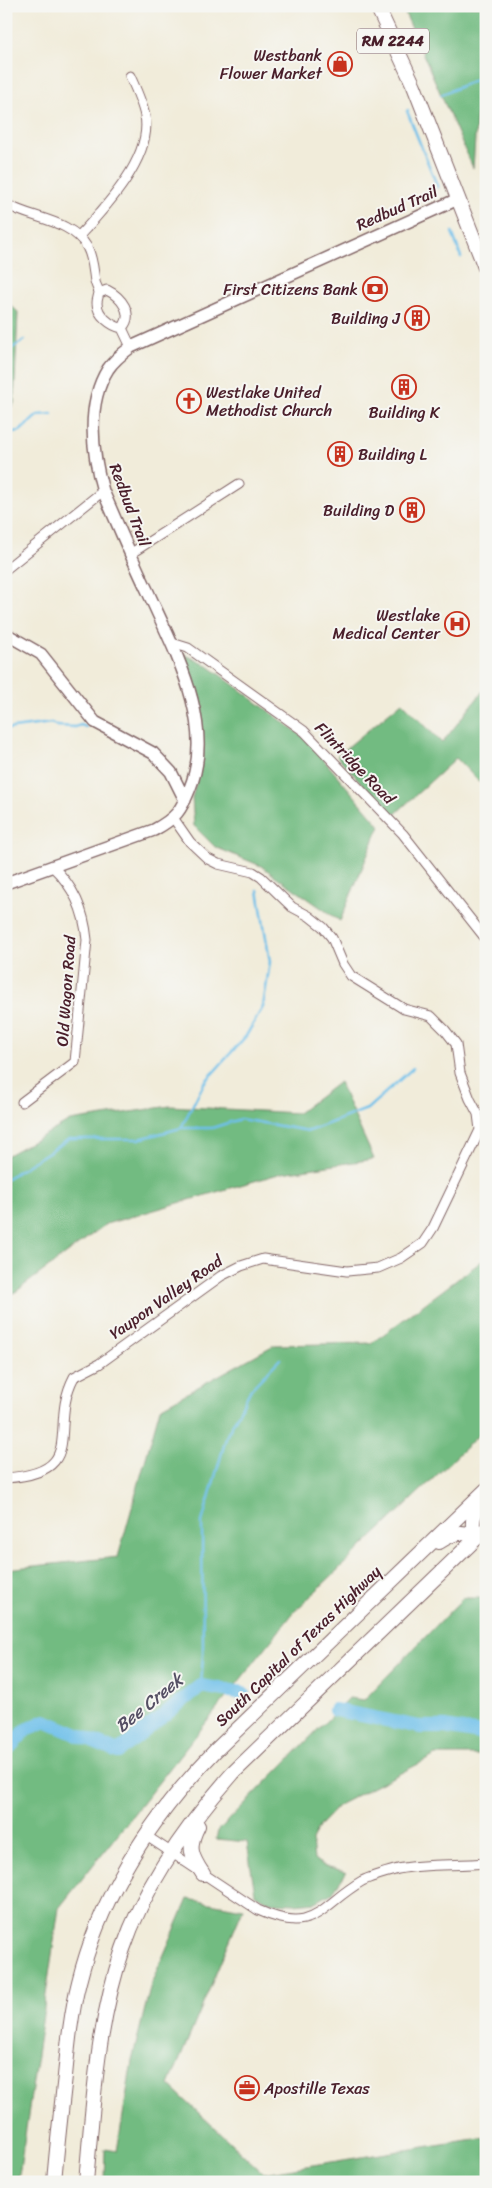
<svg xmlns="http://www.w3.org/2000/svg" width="492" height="2188" viewBox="0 0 492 2188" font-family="Sriracha,sans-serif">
	<rect width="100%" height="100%" fill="#f6f6f2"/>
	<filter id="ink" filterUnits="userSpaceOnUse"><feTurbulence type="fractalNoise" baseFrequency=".02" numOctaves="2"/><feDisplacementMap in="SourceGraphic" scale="10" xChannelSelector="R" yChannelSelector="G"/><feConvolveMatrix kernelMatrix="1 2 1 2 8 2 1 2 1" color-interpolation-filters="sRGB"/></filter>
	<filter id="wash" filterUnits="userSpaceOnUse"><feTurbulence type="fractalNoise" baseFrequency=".0096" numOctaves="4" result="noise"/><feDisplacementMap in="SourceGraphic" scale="20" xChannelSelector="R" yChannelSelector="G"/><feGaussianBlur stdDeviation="1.12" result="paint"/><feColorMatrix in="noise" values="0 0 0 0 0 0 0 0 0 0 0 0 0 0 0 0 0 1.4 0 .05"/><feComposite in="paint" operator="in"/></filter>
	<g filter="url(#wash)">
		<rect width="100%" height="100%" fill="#f1ecda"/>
		<!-- forest -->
		<path fill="#72bb81" stroke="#5e6d56" d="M 402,6 L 484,6 L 473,168 Z
			M 6,301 L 18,312 L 14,404 L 6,412 Z
			M 184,654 L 208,666 L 305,738 L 381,827 L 378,830 L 340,921 L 261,866 L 215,847 L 194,826 L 192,798 L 203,755 L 201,727 L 182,659 Z
			M 483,691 L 486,695 L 486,789 L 456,758 L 392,817 L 337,756 L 402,702 L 442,743 Z
			M 339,1082 L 374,1159 L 282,1173 L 106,1224 L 14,1293 L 6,1297 L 6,1156 L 70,1121 L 170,1106 L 298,1113 Z
			M 486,1258 L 486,1428 L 294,1612 L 59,1908 L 18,2182 L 6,2182 L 6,1569 L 118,1557 L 160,1408 L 274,1345 L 372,1343 Z
			M 463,1598 L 486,1598 L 486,1755 L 436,1755 L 340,1804 L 320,1825 L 312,1840 L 314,1859 C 325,1869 334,1866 346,1873 L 332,1893 L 316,1902 L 294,1904 L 272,1903 L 255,1894 L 247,1842 L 216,1839 L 218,1831 L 349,1698 L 364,1700 Z
			M 188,1899 L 243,1909 L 169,2085 L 263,2173 L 486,2137 L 486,2182 L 104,2181 L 105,2149 L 117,2151 L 132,2061 L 151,1984 Z"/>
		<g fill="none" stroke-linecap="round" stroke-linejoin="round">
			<!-- stream -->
			<path stroke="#6ec0ea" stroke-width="2.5" d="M 486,6 L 486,8
				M 486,16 L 478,47 L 486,70
				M 441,95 L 486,75
				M 408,110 L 407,111 L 438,188
				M 452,232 L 461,257
				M 484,321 L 486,324
				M 6,349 L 9,350 L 25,340
				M 6,433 L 20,431 L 38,415 L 52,414
				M 6,729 L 51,723 L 58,726 L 75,727 L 81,725 L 86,727
				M 181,1128 L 204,1083 L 246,1036 L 263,1007 L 270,962 L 258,890
				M 6,1179 L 69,1139 L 139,1139 L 181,1128 L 212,1128 L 240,1119 L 309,1131 L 367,1109 L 413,1068
				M 201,1686 L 203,1654 L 202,1522 L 227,1435 L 251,1389 L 280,1359"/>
			<!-- river -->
			<path stroke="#6ec0ea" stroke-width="14" d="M 335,1710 L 420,1727 L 445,1727 L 486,1734
				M 6,1751 L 26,1730 L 45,1721 L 118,1752 L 201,1686 L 243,1693"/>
		</g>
	</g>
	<g filter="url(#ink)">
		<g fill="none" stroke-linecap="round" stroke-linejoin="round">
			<defs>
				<path id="minor" d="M 6,204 C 31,219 71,219 87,247 C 93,258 93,269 95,281 C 95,284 98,288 99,292 C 99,295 97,299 97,303 C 97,315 111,326 122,328
					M 79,236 C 105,208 153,157 145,116 C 142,102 136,89 130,76
					M 99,293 L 107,290 C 121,297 135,314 122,328
					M 122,328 L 131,347
					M 130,554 L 239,484
					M 6,569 L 103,491
					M 172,643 L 188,648 L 304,731 L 403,834 L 486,939
					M 22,1102 L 75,1062 L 87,940 C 84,910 74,887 52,866
					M 6,1478 C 90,1472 47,1428 74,1377 L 99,1364 L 221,1276 L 241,1266 L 263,1259 L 347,1271 L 378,1268 L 401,1258 L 423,1243 L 433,1228 L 480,1130 L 478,1114 L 470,1099 L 460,1073 L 456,1044 L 445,1030 L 431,1016 L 404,1009 L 351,976 L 343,964 L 332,938 L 323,927 L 309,916 L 292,907 L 261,877 L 253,872 L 218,864 L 208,859 L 190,842 L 174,819
					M 145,1835 L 258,1910 C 315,1936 319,1906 362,1881 C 372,1876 387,1872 398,1869 C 426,1863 457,1866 486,1863"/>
				<path id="tertiary" d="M 6,634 L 41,654 L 95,722 L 153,753 L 171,772 L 185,800
					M 6,883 L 154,830 C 176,818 181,811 190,788 C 216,724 174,650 148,592 C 132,559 118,525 103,491 C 92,453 86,404 108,369 C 114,360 123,353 131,347 L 458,199"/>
				<path id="primary" d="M 377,6 L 414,86 L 486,270"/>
				<path id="trunk" d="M 477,1538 C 468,1523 475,1510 485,1498
					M 439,1542 C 453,1533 462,1529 477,1538
					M 198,1826 C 187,1847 191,1856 203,1874
					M 54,2182 C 57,2146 61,2111 65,2076 C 68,2045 71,2013 79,1982 C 101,1893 153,1815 216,1750 L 486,1490
					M 86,2182 C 93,2105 97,2023 123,1949 C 145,1884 188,1824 233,1773 L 486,1529"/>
			</defs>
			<!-- minor casing -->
			<use href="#minor" stroke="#846768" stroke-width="11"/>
			<!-- tertiary casing -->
			<use href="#tertiary" stroke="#846768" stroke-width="14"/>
			<!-- primary casing -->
			<use href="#primary" stroke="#846768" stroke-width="16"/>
			<!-- trunk casing -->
			<use href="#trunk" stroke="#846768" stroke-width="16"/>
			<!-- minor -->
			<use href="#minor" stroke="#fff" stroke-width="9"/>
			<!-- tertiary -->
			<use href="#tertiary" stroke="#fff" stroke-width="11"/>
			<!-- primary -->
			<use href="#primary" stroke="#fff" stroke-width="14"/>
			<!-- trunk -->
			<use href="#trunk" stroke="#fff" stroke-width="14"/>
		</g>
	</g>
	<!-- icons -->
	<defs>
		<symbol id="shop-ring" viewBox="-11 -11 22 22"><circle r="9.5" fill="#f6f6f2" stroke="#c8321e" stroke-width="1.5"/><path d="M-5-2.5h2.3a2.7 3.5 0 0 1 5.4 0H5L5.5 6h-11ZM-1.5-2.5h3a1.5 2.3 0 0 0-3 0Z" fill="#c8321e"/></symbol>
		<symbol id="bank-ring" viewBox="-11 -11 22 22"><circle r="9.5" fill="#f6f6f2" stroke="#c8321e" stroke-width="1.5"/><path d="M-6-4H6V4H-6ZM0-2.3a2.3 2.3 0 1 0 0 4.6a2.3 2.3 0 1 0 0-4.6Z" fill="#c8321e"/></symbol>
		<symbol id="building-ring" viewBox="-11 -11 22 22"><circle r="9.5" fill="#f6f6f2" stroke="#c8321e" stroke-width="1.5"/><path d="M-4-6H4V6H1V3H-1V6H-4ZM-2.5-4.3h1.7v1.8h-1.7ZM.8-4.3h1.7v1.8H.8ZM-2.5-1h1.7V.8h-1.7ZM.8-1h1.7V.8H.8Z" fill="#c8321e"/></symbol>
		<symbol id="church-ring" viewBox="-11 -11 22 22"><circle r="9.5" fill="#f6f6f2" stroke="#c8321e" stroke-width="1.5"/><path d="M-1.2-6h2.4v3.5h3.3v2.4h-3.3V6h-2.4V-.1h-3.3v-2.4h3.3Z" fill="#c8321e"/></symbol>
		<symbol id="hospital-ring" viewBox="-11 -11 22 22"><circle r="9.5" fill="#f6f6f2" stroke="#c8321e" stroke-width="1.5"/><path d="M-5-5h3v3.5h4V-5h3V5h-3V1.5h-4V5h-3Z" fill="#c8321e"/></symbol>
		<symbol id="office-ring" viewBox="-11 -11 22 22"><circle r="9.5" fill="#f6f6f2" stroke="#c8321e" stroke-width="1.5"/><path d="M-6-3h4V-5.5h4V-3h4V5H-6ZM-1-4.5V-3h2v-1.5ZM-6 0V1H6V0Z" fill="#c8321e"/></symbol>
	</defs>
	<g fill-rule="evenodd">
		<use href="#shop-ring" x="326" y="50" width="28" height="28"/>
		<use href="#bank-ring" x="361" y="275" width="28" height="28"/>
		<use href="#building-ring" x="403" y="304" width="28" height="28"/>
		<use href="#building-ring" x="390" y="373" width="28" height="28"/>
		<use href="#church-ring" x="175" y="387" width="28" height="28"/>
		<use href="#building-ring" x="326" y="440" width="28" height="28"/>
		<use href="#building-ring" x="398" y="496" width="28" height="28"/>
		<use href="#hospital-ring" x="443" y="610" width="28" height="28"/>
		<use href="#office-ring" x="233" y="2074" width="28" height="28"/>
	</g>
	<g text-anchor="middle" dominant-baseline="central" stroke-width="4" stroke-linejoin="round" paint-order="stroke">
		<!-- shield labels -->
		<rect fill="#f6f6f2" stroke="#7e6067" stroke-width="1" x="357" y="28.5" width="72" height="25" rx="4"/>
		<g font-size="15" font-weight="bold" fill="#4a1f2b">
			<text x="393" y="41">RM 2244</text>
		</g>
		<!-- poi labels -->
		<g font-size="16" fill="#4a1f2b" stroke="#f6f6f2" text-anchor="end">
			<text x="322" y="55">Westbank<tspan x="322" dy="18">Flower Market</tspan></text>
			<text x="358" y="289">First Citizens Bank</text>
			<text x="400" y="318">Building J</text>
			<text x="206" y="392" text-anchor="start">Westlake United<tspan x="206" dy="18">Methodist Church</tspan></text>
			<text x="404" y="412" text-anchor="middle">Building K</text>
			<text x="358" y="454" text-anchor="start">Building L</text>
			<text x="394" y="510">Building D</text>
			<text x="440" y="615">Westlake<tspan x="440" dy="18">Medical Center</tspan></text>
			<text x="264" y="2088" text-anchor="start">Apostille Texas</text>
		</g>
		<!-- street labels -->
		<g font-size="16" fill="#4a1f2b" stroke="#f6f6f2">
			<text transform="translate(397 208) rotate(-24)">Redbud Trail</text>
			<text transform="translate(130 505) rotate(69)">Redbud Trail</text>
			<text transform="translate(355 763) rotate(46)">Flintridge Road</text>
			<text transform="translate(66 991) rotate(-86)">Old Wagon Road</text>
			<text transform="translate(166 1297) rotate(-35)">Yaupon Valley Road</text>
			<text transform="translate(298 1646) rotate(-44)">South Capital of Texas Highway</text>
		</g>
		<!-- water labels -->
		<g font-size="18" font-style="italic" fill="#554f64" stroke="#f6f6f2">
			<text transform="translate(149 1703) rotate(-39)">Bee Creek</text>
		</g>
	</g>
	<!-- margin -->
	<rect width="492" height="2188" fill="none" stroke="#f6f6f2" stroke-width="25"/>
</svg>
